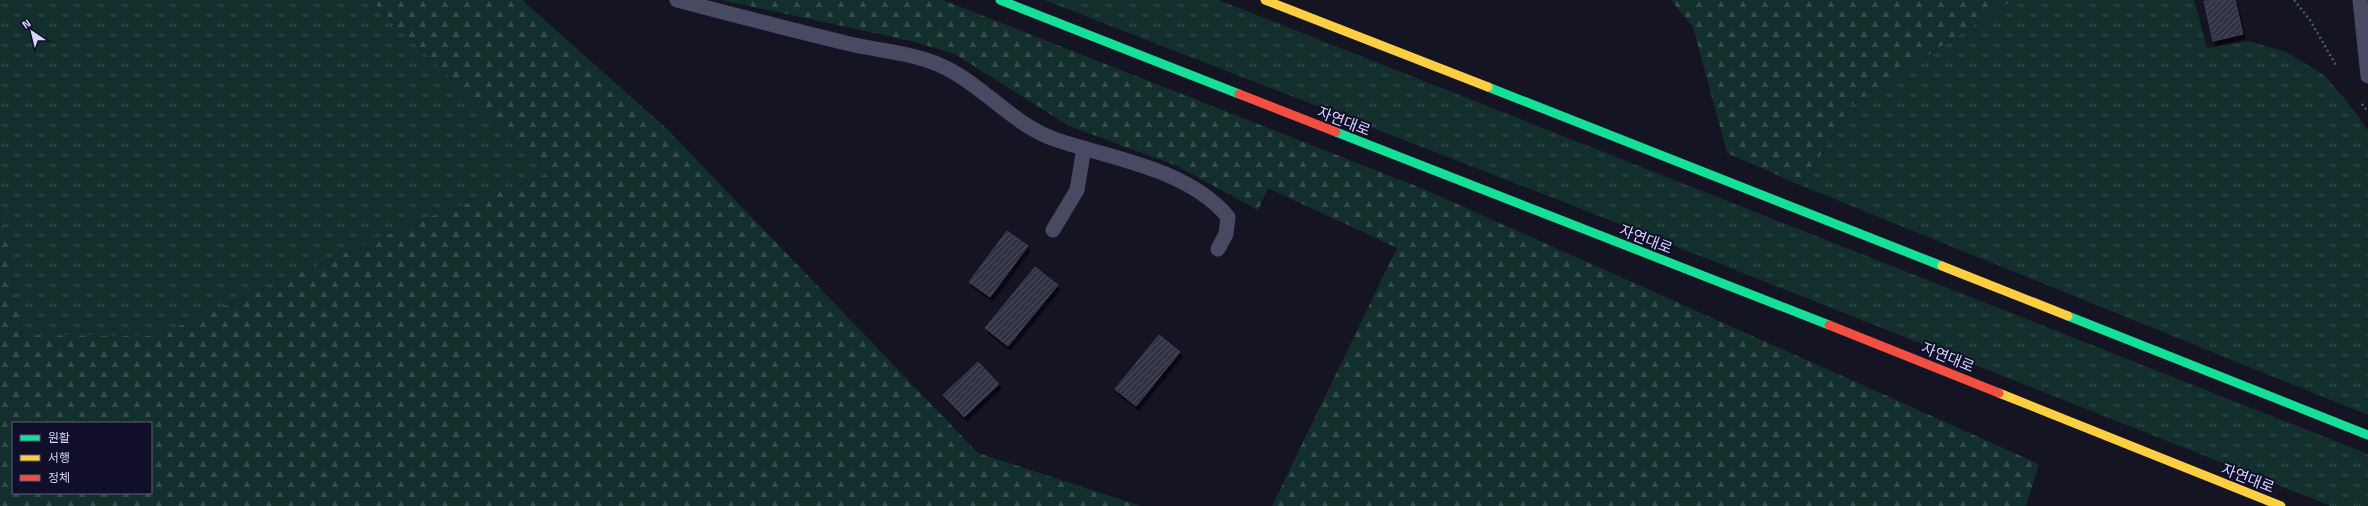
<svg xmlns="http://www.w3.org/2000/svg" width="2368" height="506" viewBox="0 0 2368 506" font-family="'Titillium Web','Noto Sans KR',sans-serif">
	<defs>
		<pattern id="grass-tufts" width="24" height="20" patternUnits="userSpaceOnUse"><rect width="24" height="20" fill="#122f2c"/><path d="M3 7l-1-3M5 7V3M7 7l1-3M15 17l-1-3M17 17v-4M19 17l1-3" fill="none" stroke="#344c4c"/></pattern>
		<pattern id="forest-firs" width="22" height="20" patternUnits="userSpaceOnUse"><rect width="22" height="20" fill="#122f2c"/><path d="M5 1l3.5 6h-7zM16 11l3.5 6h-7z" fill="#344c4c"/></pattern>
		<pattern id="building-hatch" width="6" height="6" patternUnits="userSpaceOnUse"><rect width="6" height="6" fill="#333245"/><path d="M-1 1l2-2M0 6l6-6M5 7l2-2" fill="none" stroke="#504f61"/></pattern>
		<filter id="shadow"><feDropShadow dx="2.5" dy="4.5" stdDeviation="0" flood-color="#0009"/></filter>
	</defs>
	<rect width="100%" height="100%" fill="#151422"/>
	<!-- grass -->
	<path fill="url(#grass-tufts)" d="M 0,0 L 371,0 L 548,174 L 416,222 L 156,336 L 22,335 L 0,204 Z
		M 1044,0 L 1219,0 L 2368,454 L 2368,506 L 2331,506 L 1579,208 Z
		M 2013,0 L 2194,0 L 2207,48 L 2249,41 L 2286,52 L 2324,75 L 2348,103 L 2368,130 L 2368,415 L 1802,186 L 1851,105 Z"/>
	<!-- forest -->
	<path fill="url(#forest-firs)" fill-rule="evenodd" d="M 371,0 L 522,0 L 668,130 L 978,453 L 1141,506 L 0,506 L 0,204 L 22,335 L 156,336 L 416,222 L 548,174 ZM 13,423 L 151,423 L 151,493 L 13,493 Z
		M 721,0 L 943,0 L 1426,190 L 2039,464 L 2026,506 L 1272,506 L 1397,248 L 1268,188 L 1258,210 L 1177,166 L 1069,126 L 955,54 L 911,41 Z
		M 1671,0 L 2013,0 L 1851,105 L 1802,186 L 1727,153 L 1693,27 Z"/>
	<!-- building -->
	<path fill="url(#building-hatch)" stroke="#403f56" filter="url(#shadow)" d="M 2235,0 L 2243,34 L 2213,41 L 2204,1 Z
		M 1007,231 L 1028,246 L 990,297 L 969,282 Z
		M 1035,267 L 1058,285 L 1008,346 L 985,328 Z
		M 1159,335 L 1180,352 L 1136,406 L 1115,389 Z
		M 978,362 L 999,384 L 964,417 L 943,395 Z"/>
	<g fill="none" stroke-linecap="round" stroke-linejoin="round">
		<!-- path -->
		<path stroke="#485b69" stroke-width="2.5" stroke-dasharray="2 3" stroke-linecap="butt" d="M 2294,0 L 2310,20 L 2337,67
			M 2362,104 L 2368,112"/>
		<!-- lane -->
		<path stroke="#484a63" stroke-width="15" d="M 677,0 C 734,15 792,30 850,44 C 881,51 917,53 946,68 C 983,86 1013,124 1054,139 C 1111,159 1187,168 1228,217 L 1226,234 L 1218,249
			M 2360,0 L 2368,76
			M 1053,230 L 1077,190 L 1084,148"/>
		<!-- fast -->
		<path stroke="#16e098" stroke-width="9" d="M 1000,0 L 1239,94
			M 1488,87 L 1942,266
			M 1336,132 L 1829,325
			M 2068,316 L 2368,435"/>
		<!-- slow -->
		<path stroke="#ffcf43" stroke-width="9" d="M 1265,0 L 1488,87
			M 1942,266 L 2068,316
			M 1999,393 L 2281,506"/>
		<!-- jam -->
		<path stroke="#f24e42" stroke-width="9" d="M 1239,94 L 1336,132
			M 1829,325 L 1999,393"/>
	</g>
	<g text-anchor="middle" dominant-baseline="central" stroke-width="4" stroke-linejoin="round" paint-order="stroke">
		<!-- street labels -->
		<g font-size="15" fill="#d6d5ff" stroke="#100e28">
			<text transform="translate(1344 121) rotate(21)">자연대로</text>
			<text transform="translate(1646 239) rotate(21)">자연대로</text>
			<text transform="translate(1948 357) rotate(22)">자연대로</text>
			<text transform="translate(2248 478) rotate(21)">자연대로</text>
		</g>
	</g>
	<!-- legend -->
	<rect x="12" y="422" width="140" height="72" fill="#100e28" stroke="#5f5e7e"/>
	<rect x="20" y="435" width="20" height="6" fill="#16e098" stroke="#5f5e7e"/>
	<text x="48" y="442" font-size="12" fill="#d6d5ff">원활</text>
	<rect x="20" y="455" width="20" height="6" fill="#ffcf43" stroke="#5f5e7e"/>
	<text x="48" y="462" font-size="12" fill="#d6d5ff">서행</text>
	<rect x="20" y="475" width="20" height="6" fill="#f24e42" stroke="#5f5e7e"/>
	<text x="48" y="482" font-size="12" fill="#d6d5ff">정체</text>
	<!-- north arrow -->
	<g transform="translate(32 32) rotate(325)" stroke="#100e28" stroke-width="3" paint-order="stroke">
	<path d="M0-3L7 15L0 10L-7 15Z" fill="#d6d5ff"/>
	<text y="-6" font-size="11" font-weight="bold" text-anchor="middle" fill="#d6d5ff">N</text>
	</g>
</svg>
